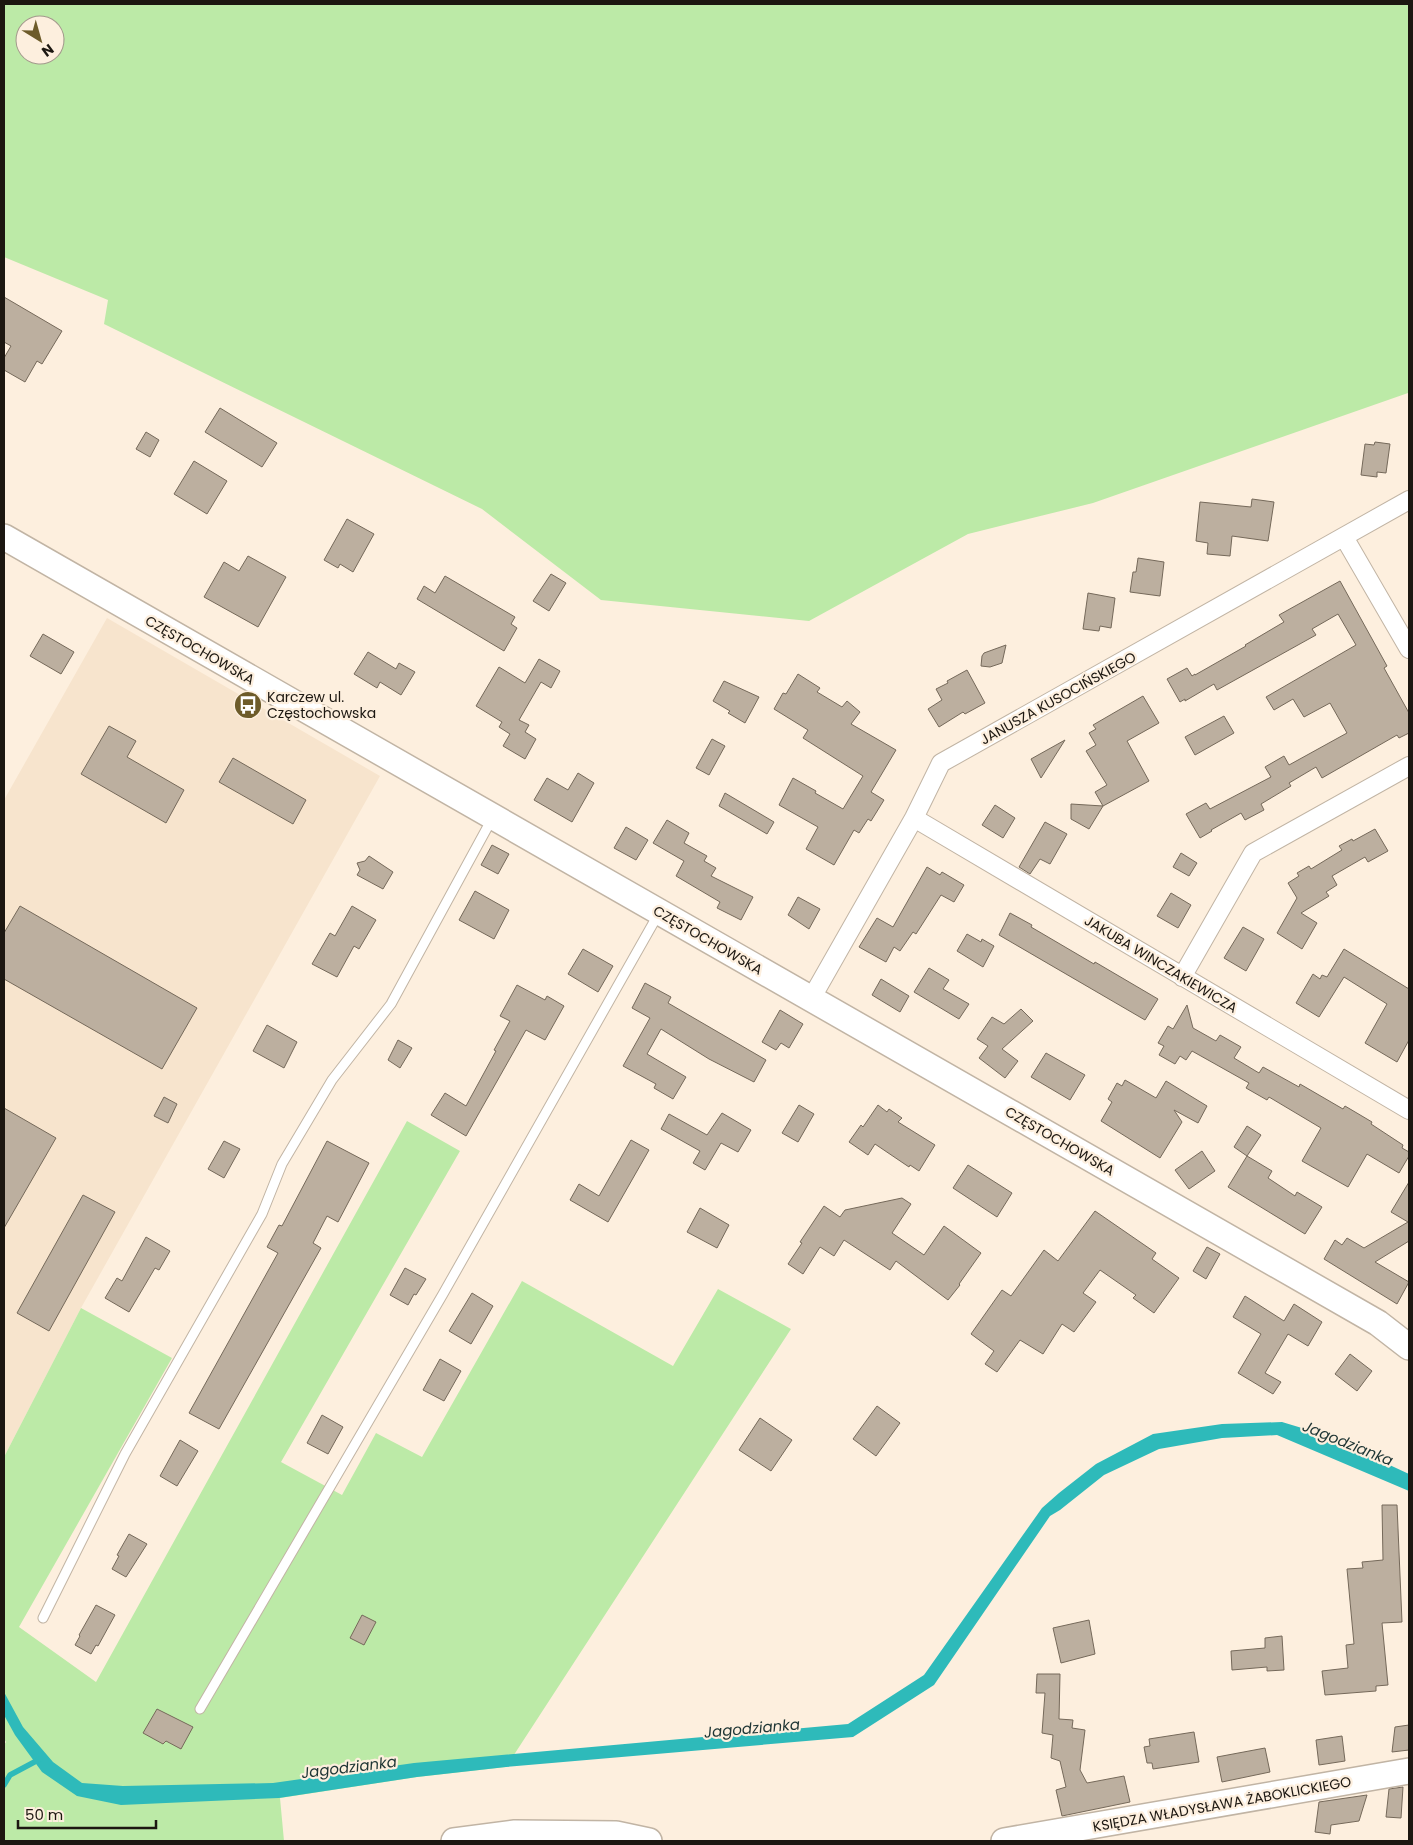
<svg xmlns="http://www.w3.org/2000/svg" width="1413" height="1845" viewBox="0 0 1413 1845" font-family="Poppins,sans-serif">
	<rect width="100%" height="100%" fill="#fdefde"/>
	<!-- built -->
	<path fill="#f7e4cd" d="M 107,618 L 380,776 L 81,1308 L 4,1457 L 4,800 Z"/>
	<!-- green -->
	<path fill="#bceaa7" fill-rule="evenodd" d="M 4,4 L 1409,4 L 1409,394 L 1408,393 L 1093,503 L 968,534 L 809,621 L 601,600 L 482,509 L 104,324 L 108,300 L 4,257 ZM 25,25 L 55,25 L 55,55 L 25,55 Z
		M 407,1121 L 460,1151 L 281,1462 L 342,1495 L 376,1433 L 422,1457 L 522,1281 L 673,1366 L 718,1289 L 791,1329 L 506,1767 L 417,1777 L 280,1798 L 284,1841 L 4,1841 L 4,1745 L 6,1742 L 4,1739 L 4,1457 L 81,1308 L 172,1358 L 19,1627 L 96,1682 Z"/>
	<!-- water -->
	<path fill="#2ebaba" d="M 1282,1422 L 1325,1435 L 1409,1474 L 1409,1491 L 1277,1435 L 1222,1438 L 1159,1449 L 1104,1475 L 1060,1510 L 1050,1516 L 934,1685 L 853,1737 L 506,1767 L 417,1777 L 279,1798 L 121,1805 L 77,1796 L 42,1772 L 15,1735 L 4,1715 L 4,1692 L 23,1727 L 53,1762 L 82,1783 L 123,1786 L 273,1783 L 414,1763 L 848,1724 L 924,1675 L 1042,1508 L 1059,1493 L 1096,1464 L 1153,1434 L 1222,1424 Z"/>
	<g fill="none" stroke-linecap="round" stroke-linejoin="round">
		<!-- stream -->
		<path stroke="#2ebaba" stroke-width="5.5" d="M 4,1785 L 10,1775 L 40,1759"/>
	</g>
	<!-- building -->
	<path fill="#bcaf9f" stroke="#75695a" d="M 4,297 L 62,331 L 42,364 L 37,361 L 25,382 L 4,370 L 4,358 L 11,346 L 4,342 Z
		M 220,408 L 277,443 L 262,467 L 205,432 Z
		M 146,432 L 159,440 L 150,457 L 136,449 Z
		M 1375,442 L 1390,444 L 1386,473 L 1377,472 L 1377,477 L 1361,475 L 1365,444 L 1374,445 Z
		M 194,461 L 227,481 L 207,514 L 174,494 Z
		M 1252,499 L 1274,502 L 1268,541 L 1232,536 L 1230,556 L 1207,554 L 1208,543 L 1196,541 L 1200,502 L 1251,507 Z
		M 347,519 L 374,534 L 353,572 L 340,564 L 338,568 L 324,560 Z
		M 248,556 L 286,577 L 258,627 L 204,597 L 224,562 L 239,571 Z
		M 1138,558 L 1164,562 L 1160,596 L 1130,592 L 1133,572 L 1136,572 Z
		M 551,574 L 566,583 L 549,611 L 533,601 Z
		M 445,576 L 515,617 L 511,624 L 517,628 L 504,651 L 417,599 L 424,586 L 435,593 Z
		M 1340,581 L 1387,666 L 1384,668 L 1409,713 L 1409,733 L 1399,738 L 1397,735 L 1322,778 L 1316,767 L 1289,783 L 1291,786 L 1261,804 L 1264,810 L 1245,820 L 1241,813 L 1211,830 L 1212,831 L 1200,838 L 1186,814 L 1206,803 L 1210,809 L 1271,777 L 1265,767 L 1284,756 L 1289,765 L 1347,733 L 1330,703 L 1304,717 L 1293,699 L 1274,710 L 1266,697 L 1356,645 L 1338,614 L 1312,629 L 1316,635 L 1217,690 L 1214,684 L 1185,701 L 1185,699 L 1180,702 L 1167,679 L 1187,668 L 1192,676 L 1195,674 L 1195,675 L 1246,646 L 1245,645 L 1284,622 L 1279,615 Z
		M 1088,593 L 1115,598 L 1111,628 L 1100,626 L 1099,631 L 1083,629 Z
		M 43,634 L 74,652 L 61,674 L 30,656 Z
		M 1006,645 L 1002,663 L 990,667 L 981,666 L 982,656 L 984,653 Z
		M 368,652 L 396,669 L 399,663 L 415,672 L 401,695 L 380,682 L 377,688 L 354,674 Z
		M 539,659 L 560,671 L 551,688 L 541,682 L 519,720 L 529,725 L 525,732 L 536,739 L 525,759 L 503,746 L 510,734 L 499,727 L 502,722 L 476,706 L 499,667 L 525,683 Z
		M 967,670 L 985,703 L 965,714 L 963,712 L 939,727 L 928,709 L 942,700 L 936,689 L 948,683 L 947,681 Z
		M 798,674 L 820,688 L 817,692 L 842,707 L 847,701 L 860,712 L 851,724 L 896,750 L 871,792 L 884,800 L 871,821 L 868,819 L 859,833 L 854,830 L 834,865 L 806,849 L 818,827 L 779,805 L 793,778 L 816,791 L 815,793 L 843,809 L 863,776 L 803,738 L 808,730 L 774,709 L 783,693 L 786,694 Z
		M 724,681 L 759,697 L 745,723 L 728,713 L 730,711 L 713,701 Z
		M 1143,696 L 1159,723 L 1127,741 L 1149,781 L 1103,806 L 1095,792 L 1107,785 L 1086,751 L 1096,745 L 1089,733 L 1096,729 L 1093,725 Z
		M 1224,716 L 1234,733 L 1195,755 L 1185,737 Z
		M 109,726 L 136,741 L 127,757 L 184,790 L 166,823 L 81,774 Z
		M 712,739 L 725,746 L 709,775 L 696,768 Z
		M 1065,740 L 1041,778 L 1031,759 Z
		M 233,758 L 306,800 L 293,824 L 219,782 Z
		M 578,773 L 594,783 L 572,822 L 534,800 L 547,778 L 568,790 Z
		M 725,793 L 774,822 L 767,834 L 719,806 Z
		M 1071,804 L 1103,806 L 1089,829 L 1071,819 Z
		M 995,805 L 1015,818 L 1003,838 L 982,825 Z
		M 667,820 L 689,833 L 684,843 L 707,856 L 704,861 L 716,868 L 711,876 L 753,897 L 741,920 L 717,908 L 720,902 L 676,876 L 684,861 L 653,843 Z
		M 1045,822 L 1067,834 L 1050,864 L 1040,859 L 1030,874 L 1019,867 Z
		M 626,827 L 648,840 L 636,860 L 614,848 Z
		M 1375,829 L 1388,851 L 1368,862 L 1365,857 L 1332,876 L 1337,885 L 1326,892 L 1329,896 L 1301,913 L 1317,923 L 1302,949 L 1277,933 L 1297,898 L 1288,883 L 1299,876 L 1297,873 L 1309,866 L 1311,869 L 1342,850 L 1339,846 L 1352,839 L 1353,841 Z
		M 492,845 L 509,854 L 498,874 L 481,865 Z
		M 1181,853 L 1197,863 L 1189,876 L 1173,867 Z
		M 369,856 L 393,872 L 383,889 L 357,875 L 360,870 L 357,863 L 365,861 Z
		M 927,867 L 940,875 L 942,872 L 964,885 L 954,902 L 941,895 L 916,934 L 913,932 L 900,951 L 894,947 L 886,962 L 859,947 L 877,918 L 893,927 Z
		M 475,891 L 509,910 L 494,939 L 459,920 Z
		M 1171,893 L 1191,905 L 1178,928 L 1157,916 Z
		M 798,897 L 820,909 L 809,929 L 788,915 Z
		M 20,906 L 197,1008 L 162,1069 L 4,979 L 4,933 Z
		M 352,906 L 376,920 L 359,949 L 354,946 L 337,977 L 312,964 L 330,933 L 335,936 Z
		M 1010,913 L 1032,925 L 1031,927 L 1094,964 L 1095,962 L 1158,999 L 1145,1020 L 999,935 Z
		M 1243,927 L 1264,939 L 1246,971 L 1224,958 Z
		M 967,934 L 981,942 L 982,939 L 994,946 L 983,967 L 957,951 Z
		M 583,949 L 613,966 L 598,992 L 568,974 Z
		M 1344,949 L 1409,989 L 1409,1040 L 1397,1062 L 1365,1043 L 1387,1004 L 1344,977 L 1319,1017 L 1296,1003 L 1313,974 L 1320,979 L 1322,975 L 1327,977 Z
		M 929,968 L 949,980 L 943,989 L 969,1004 L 959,1019 L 914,992 Z
		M 881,979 L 909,996 L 900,1012 L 872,995 Z
		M 645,983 L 671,997 L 668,1003 L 766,1060 L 754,1082 L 709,1059 L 661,1029 L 647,1054 L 686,1077 L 673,1099 L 654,1088 L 656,1084 L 623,1066 L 650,1018 L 632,1008 Z
		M 517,985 L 545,1000 L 547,996 L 564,1006 L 545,1040 L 526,1030 L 466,1136 L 431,1115 L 445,1093 L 466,1106 L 496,1051 L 494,1050 L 510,1021 L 500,1016 Z
		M 1187,1005 L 1193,1028 L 1216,1041 L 1220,1035 L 1241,1047 L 1234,1058 L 1259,1073 L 1263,1067 L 1299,1087 L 1300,1084 L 1343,1109 L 1345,1106 L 1372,1122 L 1371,1124 L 1403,1145 L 1402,1148 L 1409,1152 L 1409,1156 L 1399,1173 L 1367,1154 L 1348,1187 L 1302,1161 L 1321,1128 L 1269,1097 L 1267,1100 L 1246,1088 L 1249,1083 L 1192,1051 L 1186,1060 L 1180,1056 L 1175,1064 L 1159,1055 L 1164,1046 L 1158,1043 L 1168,1026 L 1173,1029 Z
		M 1021,1009 L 1033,1021 L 1002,1049 L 1018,1061 L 1005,1078 L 979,1058 L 988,1046 L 977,1039 L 992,1017 L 1004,1024 Z
		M 780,1010 L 803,1024 L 789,1048 L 781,1043 L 776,1050 L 762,1042 Z
		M 267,1025 L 297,1042 L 284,1068 L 253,1051 Z
		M 398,1040 L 412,1048 L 400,1068 L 388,1060 Z
		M 1046,1053 L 1085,1075 L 1070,1100 L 1031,1077 Z
		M 1125,1080 L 1156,1098 L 1166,1081 L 1207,1106 L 1198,1123 L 1174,1110 L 1182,1122 L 1160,1158 L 1101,1121 L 1112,1102 L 1108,1099 L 1117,1083 L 1122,1086 Z
		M 164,1097 L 177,1104 L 168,1123 L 154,1116 Z
		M 799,1105 L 814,1114 L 798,1142 L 782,1133 Z
		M 878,1105 L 887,1112 L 889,1109 L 902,1118 L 898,1122 L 935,1145 L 919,1171 L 910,1165 L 909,1167 L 875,1144 L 868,1155 L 849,1142 L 861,1125 L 863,1127 Z
		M 4,1108 L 56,1138 L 4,1228 Z
		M 722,1113 L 751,1130 L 738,1152 L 721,1143 L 705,1170 L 693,1163 L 700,1151 L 661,1129 L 669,1114 L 707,1135 Z
		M 1247,1126 L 1261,1135 L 1247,1156 L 1234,1147 Z
		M 631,1140 L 649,1150 L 608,1222 L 570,1200 L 579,1184 L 599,1196 Z
		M 224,1141 L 240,1149 L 224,1178 L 208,1169 Z
		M 327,1141 L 369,1163 L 338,1222 L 327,1216 L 313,1243 L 321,1248 L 219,1429 L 189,1413 L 278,1253 L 267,1247 L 279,1225 L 282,1226 Z
		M 1202,1151 L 1215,1171 L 1189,1189 L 1175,1170 Z
		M 1247,1156 L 1272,1171 L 1268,1178 L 1295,1196 L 1297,1192 L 1322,1207 L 1305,1234 L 1228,1187 Z
		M 968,1165 L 1012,1193 L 997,1217 L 953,1188 Z
		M 1409,1182 L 1409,1241 L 1375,1262 L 1409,1282 L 1397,1304 L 1324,1259 L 1335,1240 L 1342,1245 L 1347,1238 L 1364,1248 L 1408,1222 L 1391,1212 Z
		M 83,1195 L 115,1212 L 49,1331 L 17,1313 Z
		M 902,1198 L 911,1204 L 892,1233 L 924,1255 L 944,1226 L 981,1253 L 959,1284 L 960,1285 L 948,1300 L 896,1261 L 890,1270 L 844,1240 L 834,1256 L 820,1247 L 803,1274 L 788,1264 L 802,1243 L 800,1242 L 824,1206 L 840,1217 L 845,1210 Z
		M 700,1208 L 729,1225 L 717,1248 L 687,1232 Z
		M 1095,1211 L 1156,1253 L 1152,1259 L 1179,1278 L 1154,1313 L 1133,1298 L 1136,1295 L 1100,1270 L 1083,1293 L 1096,1302 L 1074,1332 L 1062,1324 L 1043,1354 L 1020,1340 L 997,1372 L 985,1364 L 994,1351 L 971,1334 L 1002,1290 L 1011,1296 L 1044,1250 L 1058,1261 Z
		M 146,1237 L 170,1251 L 159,1270 L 155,1268 L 129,1312 L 105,1298 L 117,1278 L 122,1281 Z
		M 1207,1247 L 1220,1254 L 1206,1279 L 1193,1271 Z
		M 405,1268 L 426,1279 L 416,1295 L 414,1294 L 408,1305 L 390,1295 Z
		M 472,1293 L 493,1306 L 471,1344 L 449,1331 Z
		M 1245,1296 L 1284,1321 L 1294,1304 L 1322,1322 L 1308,1346 L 1288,1334 L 1265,1373 L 1281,1382 L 1273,1394 L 1238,1373 L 1261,1334 L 1233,1317 Z
		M 1350,1354 L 1372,1371 L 1357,1391 L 1335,1374 Z
		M 440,1359 L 461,1371 L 444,1401 L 423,1390 Z
		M 877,1406 L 900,1423 L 876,1456 L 853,1439 Z
		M 322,1415 L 343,1427 L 328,1454 L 307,1443 Z
		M 760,1418 L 792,1440 L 771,1471 L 739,1450 Z
		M 180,1440 L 198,1451 L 177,1486 L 160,1476 Z
		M 1382,1505 L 1397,1505 L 1402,1622 L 1382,1623 L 1388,1685 L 1376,1686 L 1376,1691 L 1325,1695 L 1322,1671 L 1348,1668 L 1346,1645 L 1354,1644 L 1347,1569 L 1363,1568 L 1362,1562 L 1383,1560 Z
		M 129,1534 L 147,1544 L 126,1577 L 112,1569 L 119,1556 L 117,1555 Z
		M 96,1605 L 115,1615 L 98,1646 L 96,1645 L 91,1654 L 75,1645 L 80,1636 L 79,1635 Z
		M 362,1615 L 376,1622 L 364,1645 L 350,1638 Z
		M 1089,1620 L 1095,1654 L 1061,1663 L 1053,1628 Z
		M 1282,1636 L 1284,1670 L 1267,1671 L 1267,1667 L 1232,1670 L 1231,1651 L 1265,1648 L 1265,1638 Z
		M 1037,1674 L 1060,1674 L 1059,1719 L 1073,1720 L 1072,1728 L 1085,1730 L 1080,1770 L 1087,1783 L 1124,1776 L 1130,1802 L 1062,1816 L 1056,1790 L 1066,1787 L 1060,1761 L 1051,1758 L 1053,1735 L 1042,1733 L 1045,1693 L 1036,1693 Z
		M 157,1709 L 193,1727 L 181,1749 L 166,1741 L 163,1744 L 143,1733 Z
		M 1409,1725 L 1409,1750 L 1392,1752 L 1395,1727 Z
		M 1194,1732 L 1199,1762 L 1153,1769 L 1152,1763 L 1147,1763 L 1144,1747 L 1150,1746 L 1149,1739 Z
		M 1342,1736 L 1345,1761 L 1319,1765 L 1316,1740 Z
		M 1265,1748 L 1270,1772 L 1222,1782 L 1217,1757 Z
		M 1403,1787 L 1401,1818 L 1386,1817 L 1389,1789 Z
		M 1367,1795 L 1359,1821 L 1331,1825 L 1330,1834 L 1315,1832 L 1319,1802 Z"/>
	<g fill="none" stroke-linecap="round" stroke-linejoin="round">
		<defs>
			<path id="lane" d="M 43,1618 L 125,1454 L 262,1214 L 282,1164 L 332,1080 L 391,1004 L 493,817
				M 200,1709 L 443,1294 L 659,913"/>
			<path id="street" d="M 1344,537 L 1409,649
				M 914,818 L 1409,1110
				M 1182,977 L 1253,853 L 1409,766
				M 811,999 L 914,818 L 941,763 L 1409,500"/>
			<path id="secondary" d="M 4,537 L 1378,1323 L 1409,1347
				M 454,1841 L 515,1833 L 616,1834 L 649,1841
				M 1004,1841 L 1409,1771"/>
		</defs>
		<!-- lane casing -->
		<use href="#lane" stroke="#c1b4a4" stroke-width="11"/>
		<!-- street casing -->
		<use href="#street" stroke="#c1b4a4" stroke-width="20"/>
		<!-- secondary casing -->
		<use href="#secondary" stroke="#c1b4a4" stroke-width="28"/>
		<!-- lane -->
		<use href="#lane" stroke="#fff" stroke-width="9"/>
		<!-- street -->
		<use href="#street" stroke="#fff" stroke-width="18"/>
		<!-- secondary -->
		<use href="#secondary" stroke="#fff" stroke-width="25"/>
	</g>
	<!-- icons -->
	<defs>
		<symbol id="bus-disc" viewBox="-11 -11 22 22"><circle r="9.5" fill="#6d5b29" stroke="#fdefde"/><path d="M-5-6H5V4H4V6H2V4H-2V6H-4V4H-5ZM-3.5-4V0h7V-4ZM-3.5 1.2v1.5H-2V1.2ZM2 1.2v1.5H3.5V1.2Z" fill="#fff"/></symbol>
	</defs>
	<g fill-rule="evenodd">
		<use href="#bus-disc" x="232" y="689" width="32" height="32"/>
	</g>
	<g text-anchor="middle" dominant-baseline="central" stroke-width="4.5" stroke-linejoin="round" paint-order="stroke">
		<!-- street labels -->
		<g font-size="14" fill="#1c1711" stroke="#fdefde">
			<text transform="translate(200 650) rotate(30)">CZĘSTOCHOWSKA</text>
			<text transform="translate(1058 698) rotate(-29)">JANUSZA KUSOCIŃSKIEGO</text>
			<text transform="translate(708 940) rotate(30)">CZĘSTOCHOWSKA</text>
			<text transform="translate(1161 964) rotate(31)">JAKUBA WINCZAKIEWICZA</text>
			<text transform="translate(1060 1141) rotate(30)">CZĘSTOCHOWSKA</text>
			<text transform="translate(1222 1804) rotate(-10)">KSIĘDZA WŁADYSŁAWA ŻABOKLICKIEGO</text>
		</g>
		<!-- poi labels -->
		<g font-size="14" fill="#1c1711" stroke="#fdefde" text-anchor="start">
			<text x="267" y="697">Karczew ul.<tspan x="267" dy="16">Częstochowska</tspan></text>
		</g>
		<!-- water labels -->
		<g font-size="15" font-style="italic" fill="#1e3534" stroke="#fdefde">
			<text transform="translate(1348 1443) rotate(22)">Jagodzianka</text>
			<text transform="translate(752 1728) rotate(-5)">Jagodzianka</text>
			<text transform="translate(349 1767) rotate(-7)">Jagodzianka</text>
		</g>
	</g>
	<!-- border -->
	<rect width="1413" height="1845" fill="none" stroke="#1c1711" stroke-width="10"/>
	<!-- north arrow -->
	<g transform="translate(40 40) rotate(143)"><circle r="24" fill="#fdefde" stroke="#a3998c"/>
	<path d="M0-4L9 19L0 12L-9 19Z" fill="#6d5b29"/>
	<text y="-8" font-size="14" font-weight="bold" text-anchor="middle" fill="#1c1711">N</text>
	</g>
	<!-- scale -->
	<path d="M18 1820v8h138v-8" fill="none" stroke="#1c1711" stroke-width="2.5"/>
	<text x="25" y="1820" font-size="15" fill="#1c1711" stroke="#fdefde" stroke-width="4" paint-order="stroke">50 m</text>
</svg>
